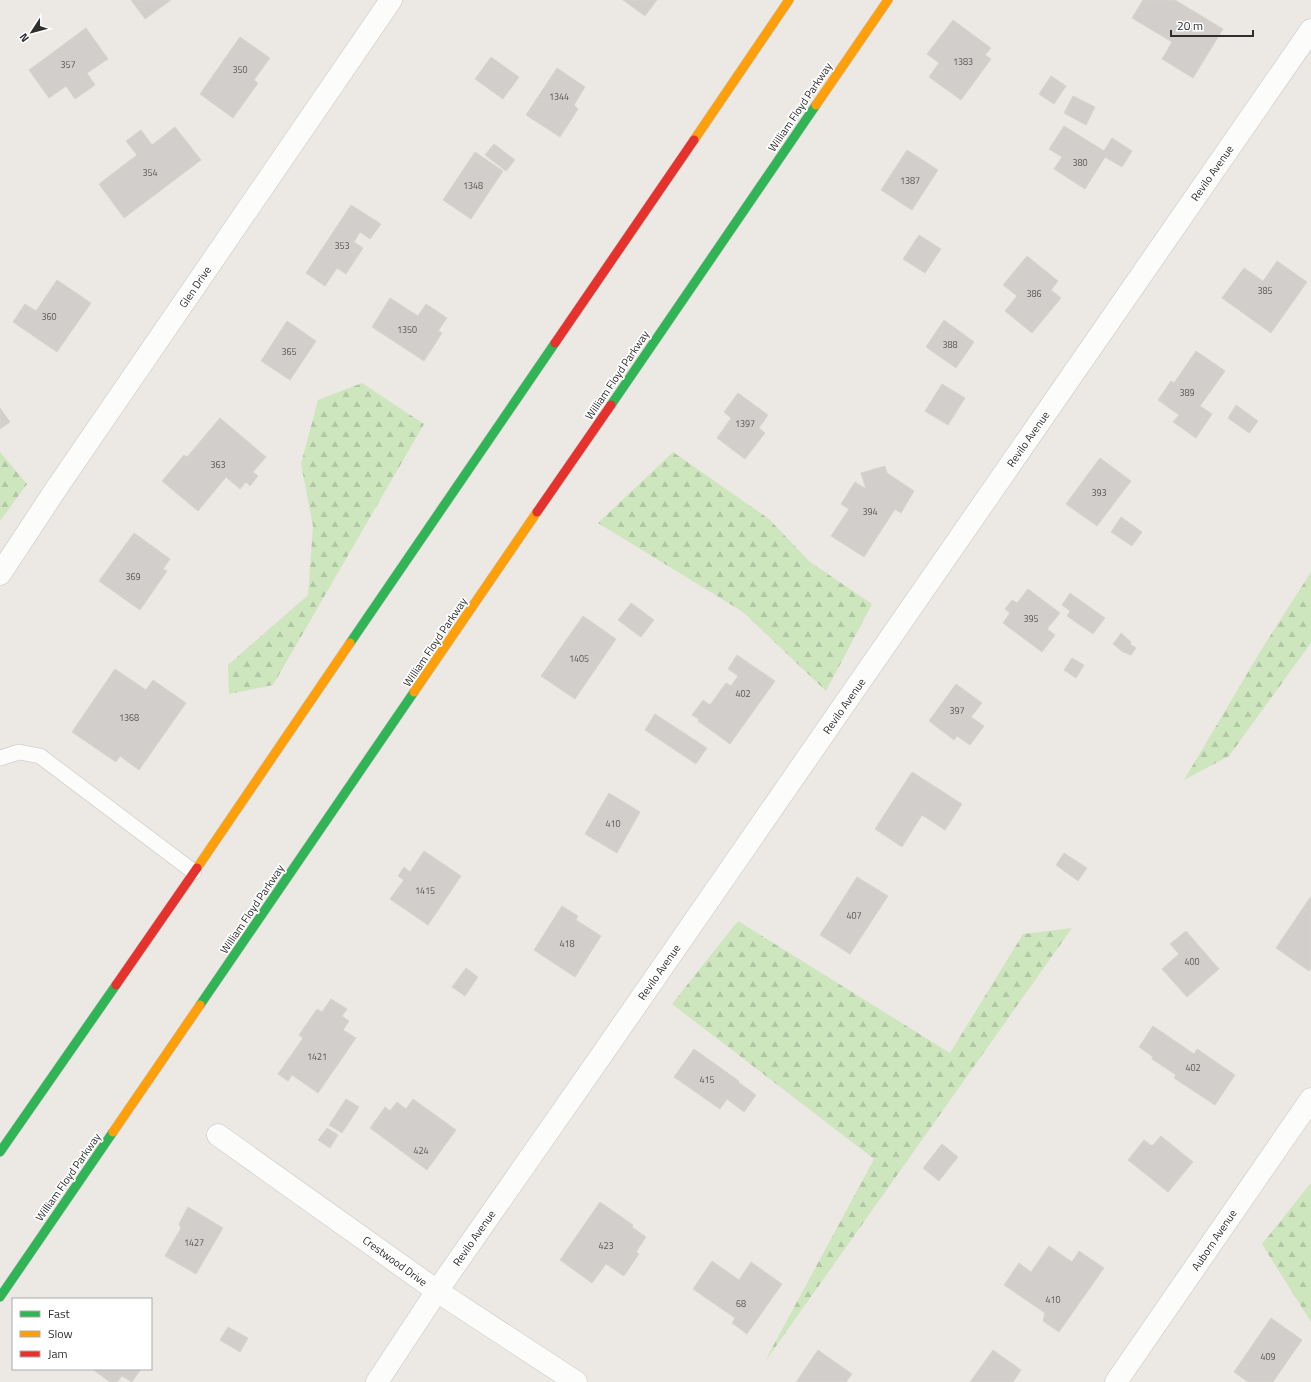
<svg xmlns="http://www.w3.org/2000/svg" width="1311" height="1382" viewBox="0 0 1311 1382" font-family="'Titillium Web',sans-serif">
	<defs>
		<pattern id="forest-firs" width="22" height="20" patternUnits="userSpaceOnUse"><rect width="22" height="20" fill="#cee6be"/><path d="M5 1l3.5 6h-7zM16 11l3.5 6h-7z" fill="#b1c6a4"/></pattern>
	</defs>
	<rect width="100%" height="100%" fill="#ece8e4"/>
	<!-- forest -->
	<path fill="url(#forest-firs)" d="M 362,383 L 424,424 L 273,685 L 229,694 L 228,665 L 308,595 L 313,526 L 301,464 L 318,400 Z
		M 0,452 L 27,484 L 0,521 Z
		M 673,452 L 769,519 L 810,562 L 872,604 L 826,691 L 743,612 L 598,523 Z
		M 1311,572 L 1311,643 L 1229,756 L 1184,780 L 1263,647 Z
		M 738,921 L 950,1053 L 1023,934 L 1072,928 L 764,1363 L 874,1159 L 672,1004 Z
		M 1310,1184 L 1311,1184 L 1311,1322 L 1262,1244 Z"/>
	<!-- building -->
	<path fill="#d1cecb" stroke="#d7d4d0" d="M 131,0 L 171,0 L 145,19 Z
		M 623,0 L 657,0 L 645,16 Z
		M 1143,0 L 1175,0 L 1223,29 L 1193,78 L 1162,59 L 1172,42 L 1132,18 Z
		M 953,20 L 991,48 L 985,55 L 991,59 L 961,100 L 929,77 L 939,63 L 927,54 Z
		M 86,28 L 108,59 L 87,73 L 95,85 L 75,99 L 66,86 L 49,98 L 29,70 Z
		M 240,37 L 270,58 L 254,80 L 258,83 L 233,118 L 200,94 Z
		M 491,57 L 519,77 L 503,99 L 475,79 Z
		M 557,68 L 585,87 L 574,105 L 578,109 L 560,137 L 526,115 Z
		M 1051,76 L 1066,86 L 1054,104 L 1039,94 Z
		M 1073,96 L 1095,107 L 1086,125 L 1064,113 Z
		M 1064,126 L 1104,151 L 1112,138 L 1132,151 L 1122,167 L 1105,157 L 1085,189 L 1054,169 L 1062,157 L 1049,149 Z
		M 175,127 L 201,160 L 124,218 L 99,184 L 137,155 L 126,141 L 141,130 L 152,145 Z
		M 494,144 L 515,160 L 506,171 L 485,155 Z
		M 907,150 L 938,170 L 912,210 L 881,190 Z
		M 475,152 L 503,171 L 471,219 L 443,200 Z
		M 351,205 L 381,224 L 370,239 L 360,232 L 354,242 L 363,248 L 346,274 L 337,268 L 325,286 L 306,273 Z
		M 919,235 L 941,249 L 925,273 L 903,259 Z
		M 1027,256 L 1058,281 L 1051,290 L 1061,298 L 1032,333 L 1005,311 L 1017,296 L 1003,285 Z
		M 1277,261 L 1307,282 L 1271,333 L 1222,298 L 1244,268 L 1263,281 Z
		M 57,280 L 91,303 L 57,352 L 13,322 L 25,304 L 36,311 Z
		M 390,298 L 418,316 L 426,304 L 447,318 L 438,331 L 442,333 L 424,361 L 372,327 Z
		M 944,320 L 974,342 L 956,368 L 926,347 Z
		M 287,321 L 316,341 L 290,380 L 261,361 Z
		M 1196,351 L 1225,371 L 1200,406 L 1212,414 L 1196,438 L 1173,422 L 1179,415 L 1158,400 L 1171,381 L 1174,383 Z
		M 942,384 L 965,398 L 948,425 L 925,411 Z
		M 738,393 L 768,415 L 759,428 L 765,433 L 745,459 L 717,438 L 731,418 L 724,412 Z
		M 1236,405 L 1258,421 L 1249,433 L 1228,418 Z
		M 0,408 L 10,422 L 0,429 Z
		M 220,418 L 266,457 L 253,472 L 258,476 L 250,486 L 246,482 L 240,489 L 226,477 L 198,511 L 162,481 L 184,455 L 187,457 Z
		M 1100,458 L 1131,481 L 1097,526 L 1066,504 Z
		M 885,466 L 887,473 L 914,491 L 901,513 L 895,509 L 864,557 L 831,536 L 849,509 L 841,504 L 855,482 L 866,489 L 861,473 Z
		M 1121,517 L 1142,532 L 1132,546 L 1111,532 Z
		M 134,533 L 170,559 L 163,569 L 167,571 L 140,610 L 99,581 Z
		M 1028,589 L 1060,613 L 1047,629 L 1055,635 L 1042,652 L 1003,623 L 1010,613 L 1005,609 L 1012,600 L 1017,603 Z
		M 1070,593 L 1105,618 L 1093,634 L 1067,616 L 1070,611 L 1062,605 Z
		M 631,603 L 654,620 L 641,637 L 618,620 Z
		M 583,616 L 616,639 L 575,699 L 541,676 Z
		M 1121,633 L 1131,642 L 1130,644 L 1136,648 L 1131,655 L 1123,652 L 1113,644 Z
		M 737,655 L 775,681 L 730,744 L 698,721 L 699,719 L 692,715 L 703,700 L 710,705 L 726,683 L 731,686 L 738,676 L 728,669 Z
		M 1072,658 L 1084,665 L 1076,678 L 1064,670 Z
		M 115,669 L 146,690 L 153,680 L 186,703 L 139,770 L 120,756 L 116,762 L 72,732 Z
		M 956,684 L 982,703 L 971,717 L 984,726 L 970,745 L 957,736 L 954,740 L 929,721 Z
		M 655,714 L 707,748 L 696,764 L 645,730 Z
		M 912,772 L 962,804 L 945,830 L 922,815 L 902,847 L 875,829 Z
		M 609,793 L 640,812 L 617,853 L 585,834 Z
		M 424,851 L 461,876 L 428,925 L 390,899 L 404,880 L 398,876 L 404,867 L 410,872 Z
		M 1064,853 L 1087,868 L 1078,881 L 1056,865 Z
		M 857,877 L 888,896 L 850,954 L 820,935 Z
		M 1311,896 L 1311,968 L 1309,971 L 1276,948 Z
		M 562,906 L 578,916 L 576,920 L 601,936 L 575,977 L 534,950 Z
		M 1186,931 L 1219,969 L 1187,997 L 1162,969 L 1179,954 L 1170,944 Z
		M 466,968 L 478,977 L 465,996 L 452,987 Z
		M 331,999 L 347,1009 L 342,1016 L 349,1021 L 343,1030 L 356,1038 L 318,1093 L 292,1075 L 288,1081 L 278,1074 L 303,1038 L 299,1035 L 317,1009 L 322,1012 Z
		M 1153,1026 L 1194,1054 L 1197,1049 L 1235,1075 L 1215,1105 L 1174,1078 L 1176,1075 L 1152,1059 L 1153,1057 L 1139,1047 Z
		M 694,1049 L 739,1081 L 738,1082 L 756,1095 L 744,1112 L 727,1099 L 720,1109 L 674,1077 Z
		M 346,1099 L 359,1107 L 342,1133 L 329,1125 Z
		M 413,1099 L 456,1130 L 427,1170 L 370,1128 L 385,1107 L 390,1111 L 397,1102 L 406,1109 Z
		M 327,1128 L 338,1135 L 330,1148 L 318,1140 Z
		M 1161,1136 L 1193,1162 L 1168,1192 L 1128,1160 L 1144,1140 L 1152,1146 Z
		M 942,1144 L 958,1157 L 939,1181 L 923,1168 Z
		M 600,1202 L 633,1225 L 632,1227 L 646,1237 L 636,1252 L 639,1254 L 624,1276 L 606,1264 L 592,1283 L 560,1260 Z
		M 188,1207 L 223,1228 L 196,1274 L 165,1256 L 181,1228 L 179,1224 Z
		M 1049,1246 L 1072,1262 L 1079,1251 L 1104,1268 L 1059,1332 L 1043,1321 L 1045,1313 L 1004,1285 L 1019,1263 L 1031,1272 Z
		M 712,1261 L 739,1280 L 751,1262 L 782,1284 L 747,1334 L 732,1323 L 735,1318 L 693,1289 Z
		M 1271,1318 L 1302,1340 L 1273,1382 L 1248,1382 L 1234,1372 Z
		M 228,1327 L 248,1338 L 240,1352 L 220,1340 Z
		M 818,1350 L 852,1374 L 846,1382 L 796,1382 Z
		M 993,1350 L 1021,1370 L 1013,1382 L 970,1382 Z
		M 92,1369 L 141,1369 L 132,1382 L 122,1376 L 117,1382 L 110,1382 Z"/>
	<g fill="none" stroke-linecap="round" stroke-linejoin="round">
		<defs>
			<path id="lane" d="M 0,758 L 19,752 L 40,756 L 194,872"/>
			<path id="street" d="M 0,574 L 56,489 L 391,0
				M 218,1135 L 437,1291 L 576,1382
				M 377,1382 L 437,1291 L 594,1066 L 1311,30
				M 1116,1382 L 1311,1099"/>
			<path id="fast" d="M 611,405 L 816,105
				M 350,643 L 555,343
				M 200,1005 L 414,692
				M 0,1152 L 116,985
				M 0,1297 L 113,1132"/>
			<path id="slow" d="M 816,105 L 888,0
				M 694,140 L 789,0
				M 414,692 L 537,512
				M 197,868 L 350,643
				M 113,1132 L 200,1005"/>
			<path id="jam" d="M 555,343 L 694,140
				M 537,512 L 611,405
				M 116,985 L 197,868"/>
		</defs>
		<!-- lane casing -->
		<use href="#lane" stroke="#c5c4c5" stroke-width="16"/>
		<!-- street casing -->
		<use href="#street" stroke="#c5c4c5" stroke-width="23"/>
		<!-- fast casing -->
		<use href="#fast" stroke="#c6c5c4" stroke-width="10"/>
		<!-- slow casing -->
		<use href="#slow" stroke="#c6c5c4" stroke-width="10"/>
		<!-- jam casing -->
		<use href="#jam" stroke="#c6c5c4" stroke-width="10"/>
		<!-- lane -->
		<use href="#lane" stroke="#fcfcfb" stroke-width="15"/>
		<!-- street -->
		<use href="#street" stroke="#fcfcfb" stroke-width="22"/>
		<!-- fast -->
		<use href="#fast" stroke="#30b455" stroke-width="9"/>
		<!-- slow -->
		<use href="#slow" stroke="#ff9f0a" stroke-width="9"/>
		<!-- jam -->
		<use href="#jam" stroke="#e5322d" stroke-width="9"/>
	</g>
	<g text-anchor="middle" dominant-baseline="central" stroke-width="3.5" stroke-linejoin="round" paint-order="stroke">
		<!-- number labels -->
		<g font-size="9" fill="#585857">
			<text x="963" y="61">1383</text>
			<text x="68" y="64">357</text>
			<text x="240" y="69">350</text>
			<text x="559" y="96">1344</text>
			<text x="1080" y="162">380</text>
			<text x="150" y="172">354</text>
			<text x="910" y="180">1387</text>
			<text x="473" y="185">1348</text>
			<text x="342" y="245">353</text>
			<text x="1265" y="290">385</text>
			<text x="1034" y="293">386</text>
			<text x="49" y="316">360</text>
			<text x="407" y="329">1350</text>
			<text x="950" y="344">388</text>
			<text x="289" y="351">365</text>
			<text x="1187" y="392">389</text>
			<text x="745" y="423">1397</text>
			<text x="218" y="464">363</text>
			<text x="1099" y="492">393</text>
			<text x="870" y="511">394</text>
			<text x="133" y="576">369</text>
			<text x="1031" y="618">395</text>
			<text x="579" y="658">1405</text>
			<text x="743" y="693">402</text>
			<text x="957" y="710">397</text>
			<text x="129" y="717">1368</text>
			<text x="613" y="823">410</text>
			<text x="425" y="890">1415</text>
			<text x="854" y="915">407</text>
			<text x="567" y="943">418</text>
			<text x="1192" y="961">400</text>
			<text x="317" y="1056">1421</text>
			<text x="1193" y="1067">402</text>
			<text x="707" y="1079">415</text>
			<text x="421" y="1150">424</text>
			<text x="194" y="1242">1427</text>
			<text x="606" y="1245">423</text>
			<text x="1053" y="1299">410</text>
			<text x="741" y="1303">68</text>
			<text x="1268" y="1356">409</text>
		</g>
		<!-- street labels -->
		<g font-size="11" fill="#2e2e2e" stroke="#fff">
			<text transform="translate(800 107) rotate(-56)">William Floyd Parkway</text>
			<text transform="translate(1212 173) rotate(-55)">Revilo Avenue</text>
			<text transform="translate(195 287) rotate(-56)">Glen Drive</text>
			<text transform="translate(617 375) rotate(-56)">William Floyd Parkway</text>
			<text transform="translate(1028 439) rotate(-55)">Revilo Avenue</text>
			<text transform="translate(435 642) rotate(-56)">William Floyd Parkway</text>
			<text transform="translate(844 706) rotate(-55)">Revilo Avenue</text>
			<text transform="translate(252 909) rotate(-56)">William Floyd Parkway</text>
			<text transform="translate(659 972) rotate(-55)">Revilo Avenue</text>
			<text transform="translate(68 1177) rotate(-55)">William Floyd Parkway</text>
			<text transform="translate(474 1238) rotate(-55)">Revilo Avenue</text>
			<text transform="translate(1214 1240) rotate(-56)">Auborn Avenue</text>
			<text transform="translate(395 1261) rotate(36)">Crestwood Drive</text>
		</g>
	</g>
	<!-- legend -->
	<rect x="12" y="1298" width="140" height="72" fill="#ffffff" stroke="#ababab"/>
	<rect x="20" y="1311" width="20" height="6" fill="#30b455" stroke="#ababab"/>
	<text x="48" y="1318" font-size="12" fill="#2e2e2e">Fast</text>
	<rect x="20" y="1331" width="20" height="6" fill="#ff9f0a" stroke="#ababab"/>
	<text x="48" y="1338" font-size="12" fill="#2e2e2e">Slow</text>
	<rect x="20" y="1351" width="20" height="6" fill="#e5322d" stroke="#ababab"/>
	<text x="48" y="1358" font-size="12" fill="#2e2e2e">Jam</text>
	<!-- north arrow -->
	<g transform="translate(32 32) rotate(234)" stroke="#ffffff" stroke-width="3" paint-order="stroke">
	<path d="M0-3L7 15L0 10L-7 15Z" fill="#2e2e2e"/>
	<text y="-6" font-size="11" font-weight="bold" text-anchor="middle" fill="#2e2e2e">N</text>
	</g>
	<!-- scale -->
	<path d="M1171 30v6h82v-6" fill="none" stroke="#2e2e2e" stroke-width="2"/>
	<text x="1177" y="30" font-size="12" fill="#2e2e2e" stroke="#ffffff" stroke-width="3" paint-order="stroke">20 m</text>
</svg>
